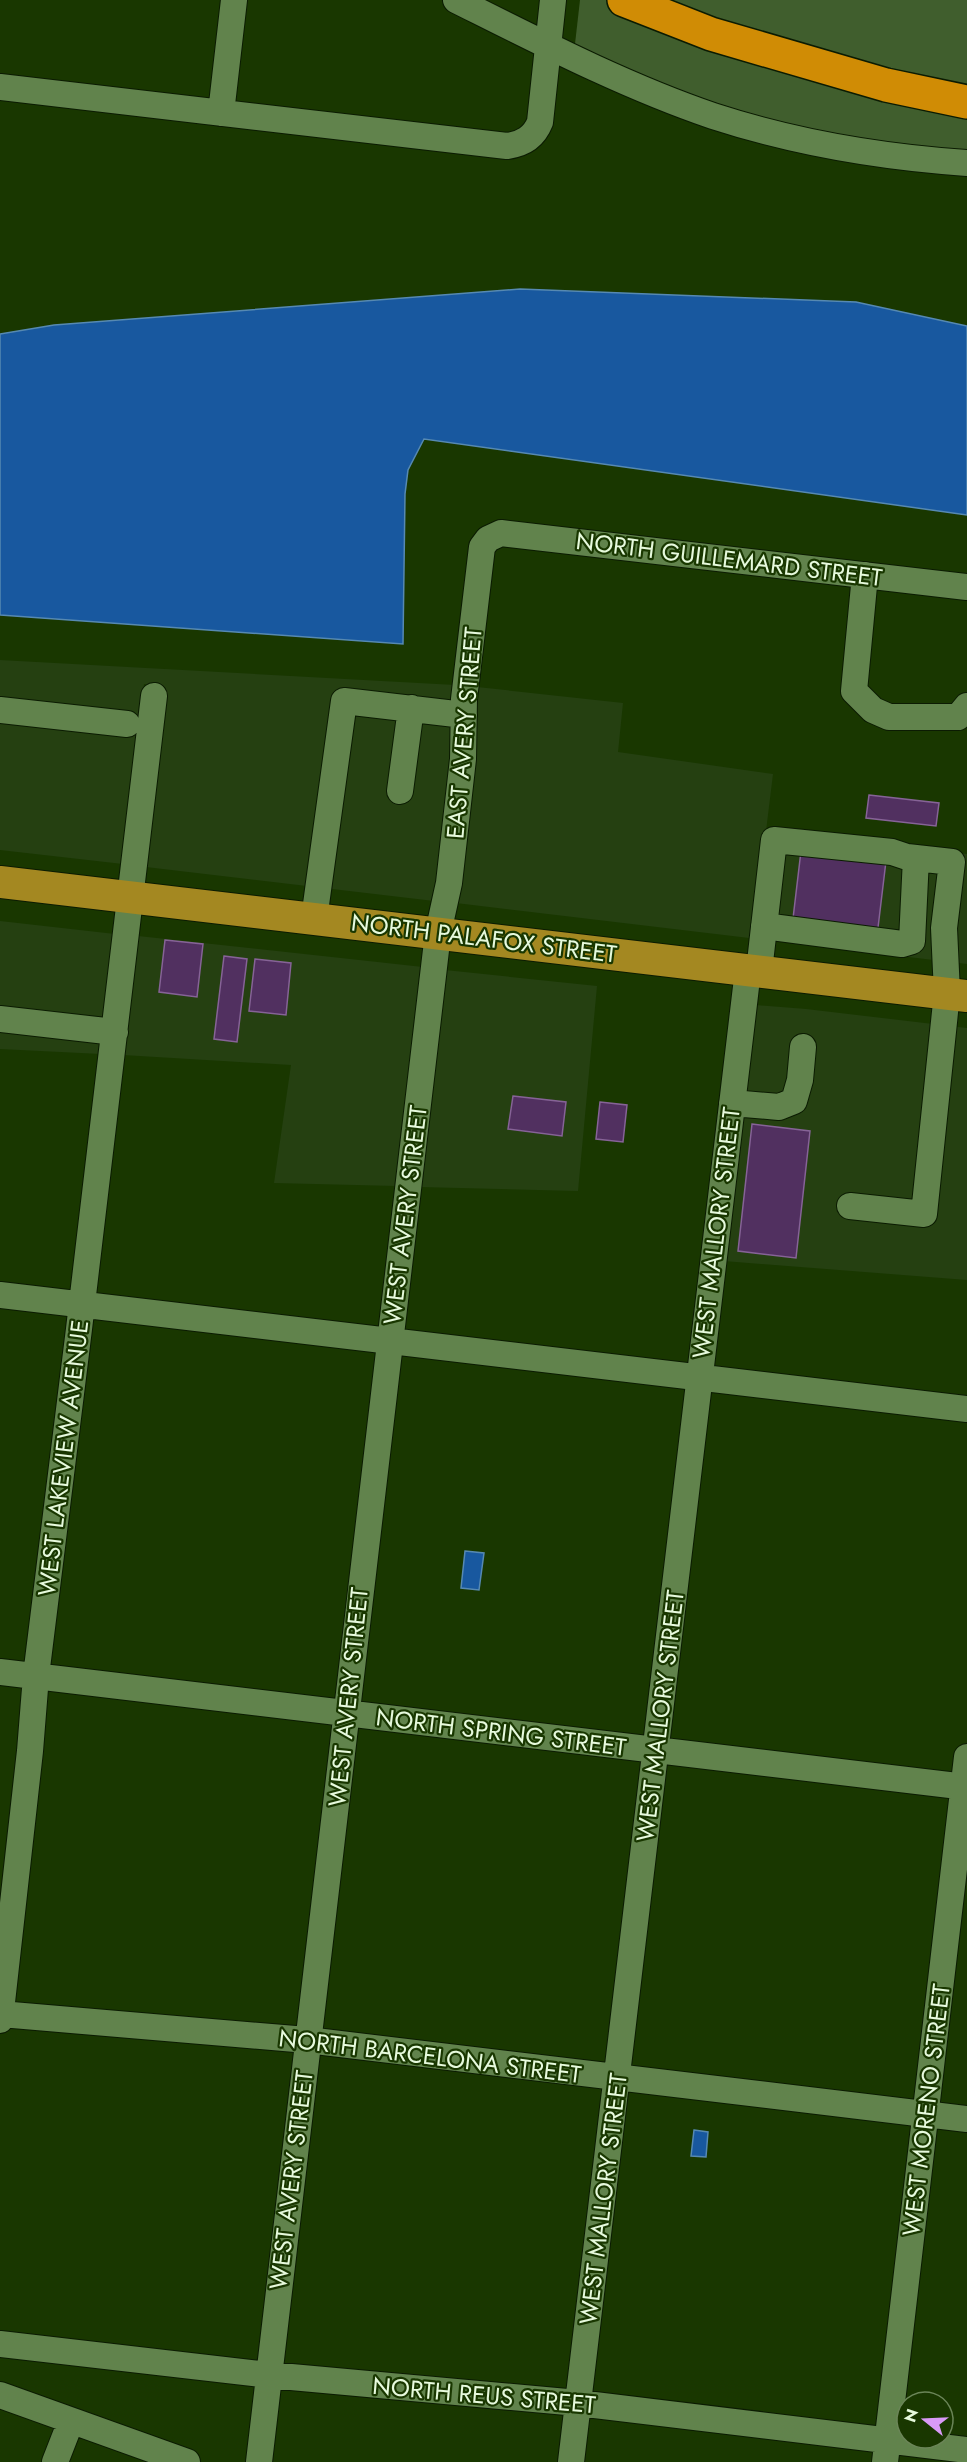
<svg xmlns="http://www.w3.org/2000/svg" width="967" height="2462" viewBox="0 0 967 2462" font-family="Jost,sans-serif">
	<rect width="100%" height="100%" fill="#193700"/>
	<!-- built -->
	<path fill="#254011" d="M 0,660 L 455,685 L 452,758 L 438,881 L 434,901 L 146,867 L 166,688 L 144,684 L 123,864 L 0,850 Z
		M 477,687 L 623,703 L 618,752 L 773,774 L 766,831 L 967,854 L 967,964 L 456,903 Z
		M 0,921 L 115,934 L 101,1054 L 0,1049 Z
		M 138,936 L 423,967 L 397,1186 L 274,1183 L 291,1065 L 123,1055 Z
		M 445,970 L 597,986 L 578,1191 L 420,1187 Z
		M 755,1005 L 806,1009 L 967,1028 L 967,1280 L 724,1261 Z"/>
	<!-- green -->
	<path fill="#405e2d" d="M 580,0 L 967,0 L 967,154 C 828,143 699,106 575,44 Z"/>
	<!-- water -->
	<path fill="#18589f" stroke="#5689b2" stroke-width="1.5" d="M 520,289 L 856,302 L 967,326 L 967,515 L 424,439 L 408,470 L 405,494 L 403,644 L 0,615 L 0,334 L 54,325 Z
		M 465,1551 L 484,1553 L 479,1590 L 461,1588 Z
		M 694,2130 L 708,2132 L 706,2157 L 691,2156 Z"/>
	<!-- building -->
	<path fill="#513060" stroke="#866397" stroke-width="1.5" d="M 869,795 L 939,803 L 936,826 L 866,818 Z
		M 801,851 L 886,861 L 877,936 L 792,927 Z
		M 165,940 L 203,944 L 197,997 L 159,992 Z
		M 224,956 L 247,959 L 237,1042 L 214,1039 Z
		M 255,959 L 291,963 L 286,1015 L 249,1011 Z
		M 513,1096 L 566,1102 L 562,1136 L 508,1129 Z
		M 600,1102 L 627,1105 L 623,1142 L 596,1139 Z
		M 752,1124 L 810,1131 L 796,1258 L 738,1251 Z"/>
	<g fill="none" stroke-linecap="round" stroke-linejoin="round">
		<defs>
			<path id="minor" d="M 456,0 C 540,42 625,86 713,116 C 796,143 880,157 967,163
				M 0,87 L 507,146 C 523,144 534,137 540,122 L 553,0
				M 221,113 L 234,0
				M 865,575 L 854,691 L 873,710 L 889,717 L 958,717 L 967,706
				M 0,710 L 127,724
				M 400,791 L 411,708
				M 314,919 L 344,701 L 464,715
				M 764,926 L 902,944 L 912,941 L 916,858
				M 759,971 L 774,840 L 892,852 L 907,857 L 952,862 L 944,928 L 947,993 L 924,1214 L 850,1206
				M 0,1019 L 115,1032
				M 732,1103 L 779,1107 L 794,1101 L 800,1080 L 803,1047
				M 0,1295 L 967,1409
				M 0,1672 L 967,1787
				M 0,2014 L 307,2040 L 967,2119
				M 0,2020 L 30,1751 L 36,1676 L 79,1329 L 154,696
				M 0,2344 L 269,2375 L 578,2403 L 967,2450
				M 0,2395 L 187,2462
				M 55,2462 L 71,2421
				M 259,2462 L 438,933 L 449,883 L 463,759 L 464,699 L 482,547 L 488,539 L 501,533 L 967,587
				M 571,2462 L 748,970
				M 885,2462 L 967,1757"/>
			<path id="major" d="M 0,882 L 967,996"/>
			<path id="highway" d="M 624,0 L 711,34 L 886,85 L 967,102"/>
		</defs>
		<!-- minor casing -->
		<use href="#minor" stroke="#0b1b02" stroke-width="28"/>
		<!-- major casing -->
		<use href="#major" stroke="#0b1b02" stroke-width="34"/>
		<!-- highway casing -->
		<use href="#highway" stroke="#0b1b02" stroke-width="36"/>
		<!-- minor -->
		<use href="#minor" stroke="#61834c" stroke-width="26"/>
		<!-- major -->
		<use href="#major" stroke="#a48821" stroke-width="32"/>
		<!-- highway -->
		<use href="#highway" stroke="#d08c05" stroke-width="33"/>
	</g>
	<g text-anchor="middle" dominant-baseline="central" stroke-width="4.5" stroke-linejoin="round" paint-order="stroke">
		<!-- street labels -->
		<g font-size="24" fill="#e7fadd" stroke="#193700">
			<text transform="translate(729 559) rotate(7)">NORTH GUILLEMARD STREET</text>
			<text transform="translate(464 733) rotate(-85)">EAST AVERY STREET</text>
			<text transform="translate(484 938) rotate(7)">NORTH PALAFOX STREET</text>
			<text transform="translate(405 1215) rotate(-83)">WEST AVERY STREET</text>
			<text transform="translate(716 1233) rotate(-83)">WEST MALLORY STREET</text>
			<text transform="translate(63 1458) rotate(-83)">WEST LAKEVIEW AVENUE</text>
			<text transform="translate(348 1697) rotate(-84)">WEST AVERY STREET</text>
			<text transform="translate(660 1716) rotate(-83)">WEST MALLORY STREET</text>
			<text transform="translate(501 1732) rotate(7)">NORTH SPRING STREET</text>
			<text transform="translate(430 2056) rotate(7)">NORTH BARCELONA STREET</text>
			<text transform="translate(926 2110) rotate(-83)">WEST MORENO STREET</text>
			<text transform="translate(291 2180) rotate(-83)">WEST AVERY STREET</text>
			<text transform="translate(603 2199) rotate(-83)">WEST MALLORY STREET</text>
			<text transform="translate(484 2395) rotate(5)">NORTH REUS STREET</text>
		</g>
	</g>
	<!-- north arrow -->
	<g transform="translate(925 2420) rotate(288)"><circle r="28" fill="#193700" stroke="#6b8558" stroke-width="1.5"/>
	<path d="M0-4.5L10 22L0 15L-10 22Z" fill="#d99af7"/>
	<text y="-9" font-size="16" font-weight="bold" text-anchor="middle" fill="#e7fadd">N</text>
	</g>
</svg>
